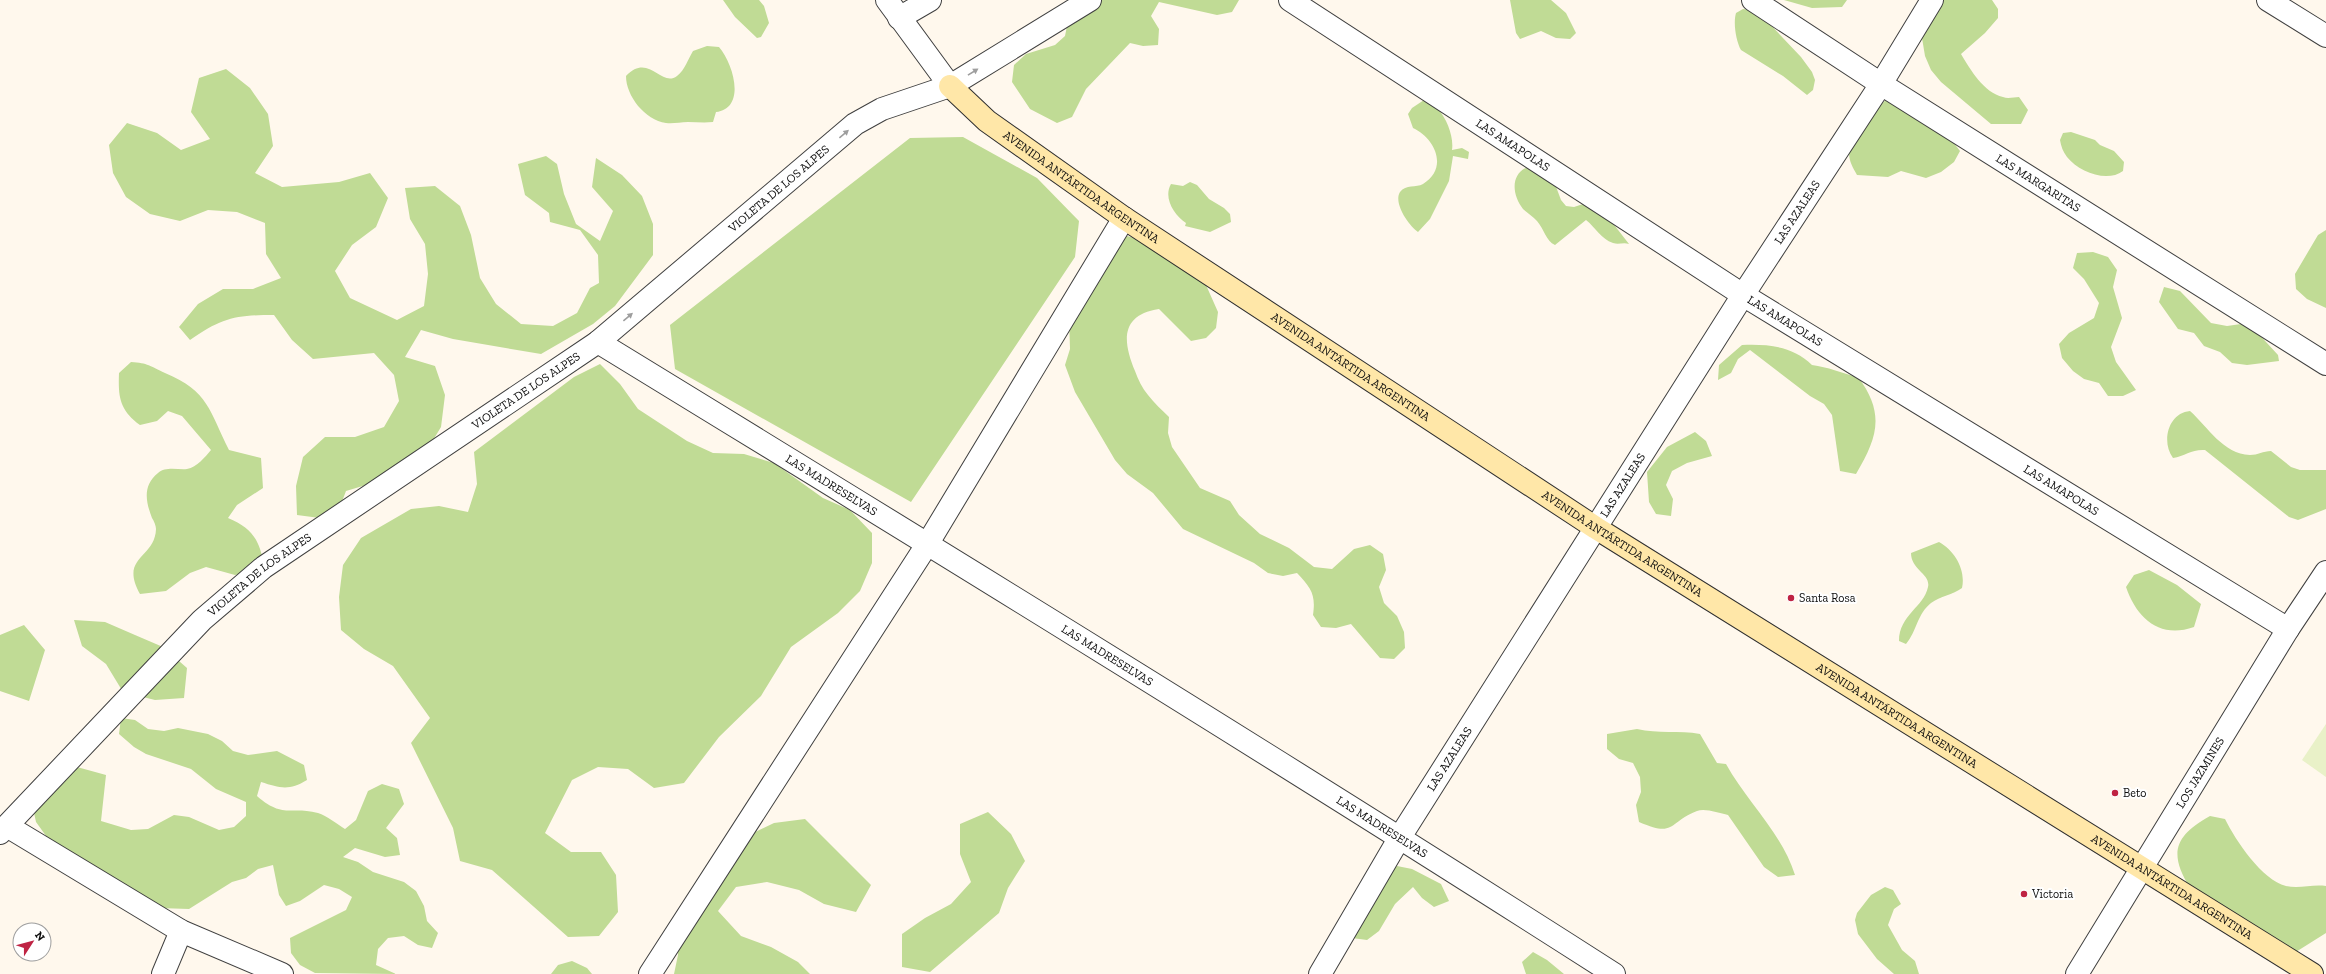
<svg xmlns="http://www.w3.org/2000/svg" width="2326" height="974" viewBox="0 0 2326 974" font-family="'Zilla Slab',serif">
	<rect width="100%" height="100%" fill="#fff8ed"/>
	<!-- forest -->
	<path fill="#c0db95" d="M 723,0 L 759,0 L 764,6 L 769,23 L 761,37 L 757,38 L 735,17 Z
		M 1091,0 L 1239,0 L 1232,12 L 1217,15 L 1159,2 L 1151,16 L 1159,29 L 1158,45 L 1143,46 L 1130,43 L 1086,89 L 1072,117 L 1057,123 L 1030,109 L 1012,82 L 1014,65 L 1026,54 L 1055,45 L 1065,36 L 1068,21 Z
		M 1510,0 L 1551,0 L 1566,13 L 1576,33 L 1570,39 L 1556,38 L 1541,31 L 1520,39 L 1516,33 Z
		M 1784,0 L 1847,0 L 1842,7 L 1812,8 Z
		M 1938,0 L 1992,0 L 1998,9 L 1998,18 L 1985,33 L 1961,54 C 1970,69 1984,93 2003,97 C 2008,99 2014,97 2019,97 L 2028,110 L 2021,124 L 1991,124 L 1941,82 L 1931,70 L 1925,56 L 1920,26 Z
		M 1743,9 L 1751,10 L 1765,19 L 1801,57 L 1812,72 L 1815,80 L 1813,90 L 1807,95 L 1783,76 L 1741,50 C 1736,41 1733,23 1736,13 Z
		M 707,46 L 719,47 C 733,63 747,108 716,112 L 713,122 C 704,123 696,122 688,122 C 680,122 673,124 666,123 C 645,120 626,96 626,76 C 649,52 661,88 677,76 C 685,70 688,59 693,51 Z
		M 226,69 L 250,88 L 268,114 L 273,146 L 255,173 L 282,187 L 339,182 L 370,173 L 388,198 L 376,227 L 352,245 L 335,271 L 350,298 L 397,320 L 424,306 L 428,274 L 425,244 L 410,219 L 405,188 L 435,186 L 460,206 L 471,235 L 480,278 L 496,304 L 521,324 L 553,326 L 577,313 L 590,288 L 599,283 L 598,255 L 580,230 L 550,222 L 549,213 L 525,195 L 518,164 L 546,156 L 557,164 L 564,194 L 576,224 L 600,241 L 613,211 L 592,187 L 596,158 L 622,175 L 642,196 L 653,224 L 653,255 L 615,306 L 593,324 L 541,354 L 453,339 L 421,330 L 405,357 L 435,366 L 445,395 L 441,427 L 424,455 L 376,482 L 346,491 L 335,520 L 297,515 L 296,486 L 303,457 L 325,437 L 355,437 L 384,427 L 399,401 L 394,375 L 374,353 L 313,359 L 292,340 L 274,315 C 235,315 222,318 190,340 L 179,327 L 198,304 L 223,289 L 253,289 L 281,278 L 266,254 L 265,223 L 237,212 L 208,210 L 180,221 L 150,214 L 126,197 L 113,173 L 109,145 L 127,123 L 157,133 L 181,150 L 210,139 L 191,112 L 199,78 Z
		M 1424,100 C 1428,103 1434,105 1438,109 C 1447,119 1454,137 1452,150 L 1462,148 L 1469,152 L 1468,159 L 1453,156 L 1449,181 L 1430,219 L 1418,232 C 1409,226 1393,203 1400,192 C 1406,184 1416,188 1423,184 C 1449,168 1435,138 1413,128 L 1408,114 L 1412,108 Z
		M 1886,100 L 1950,138 L 1960,151 L 1954,162 L 1941,172 L 1926,178 L 1901,171 L 1888,177 L 1857,175 C 1852,166 1847,158 1850,148 C 1852,135 1876,108 1886,100 Z
		M 2071,132 L 2095,140 L 2100,145 L 2114,151 L 2124,162 L 2123,171 C 2107,183 2079,172 2067,157 C 2063,152 2061,146 2060,140 L 2063,133 Z
		M 963,137 L 1037,178 L 1079,221 L 1075,257 L 911,502 L 675,369 L 670,325 L 910,138 Z
		M 1528,167 L 1555,184 L 1561,200 L 1566,206 L 1574,207 L 1589,202 L 1608,217 L 1629,244 C 1623,242 1619,245 1613,243 C 1601,239 1596,228 1586,220 L 1555,245 C 1546,241 1544,229 1537,221 C 1533,216 1527,213 1523,209 C 1512,195 1510,174 1528,167 Z
		M 1190,182 L 1197,185 L 1209,199 L 1224,208 L 1230,214 L 1231,222 L 1210,232 L 1185,226 L 1186,223 C 1174,215 1163,198 1171,184 L 1183,186 Z
		M 2326,230 L 2326,308 L 2307,299 L 2296,289 L 2295,274 L 2318,235 Z
		M 1123,235 L 1139,239 L 1206,285 L 1218,312 L 1216,328 L 1206,338 L 1191,341 L 1159,309 C 1121,315 1122,340 1135,371 C 1138,379 1142,388 1148,395 C 1154,403 1162,410 1169,417 L 1168,433 L 1172,447 L 1200,488 L 1230,501 L 1239,515 L 1260,534 L 1289,548 L 1314,567 L 1332,569 L 1354,549 L 1370,545 L 1383,554 L 1386,570 L 1379,587 L 1384,603 L 1397,616 L 1404,632 L 1405,648 L 1394,659 L 1380,658 L 1351,624 L 1336,628 L 1321,627 L 1313,615 C 1316,594 1311,588 1297,573 L 1283,576 L 1268,573 L 1254,563 L 1183,529 L 1153,493 L 1127,474 L 1115,460 L 1075,392 L 1065,365 L 1070,349 L 1069,318 Z
		M 2093,252 L 2108,257 L 2117,270 L 2113,287 L 2122,318 L 2111,347 L 2116,362 L 2136,390 L 2123,396 L 2108,396 L 2099,383 L 2084,379 L 2073,371 L 2062,358 L 2059,344 L 2069,333 L 2094,318 L 2099,303 L 2084,279 L 2073,268 L 2077,253 Z
		M 2164,287 L 2180,291 L 2211,323 L 2227,326 L 2241,324 L 2255,330 L 2278,355 L 2279,361 L 2247,365 L 2232,363 L 2220,352 L 2204,346 L 2194,333 L 2178,329 L 2159,302 Z
		M 1742,345 C 1768,344 1793,346 1812,365 C 1828,367 1841,373 1858,377 C 1885,413 1878,437 1856,474 L 1840,471 L 1832,415 L 1824,404 L 1810,396 L 1750,350 L 1738,359 L 1731,373 L 1718,380 L 1719,365 Z
		M 131,362 C 148,363 150,366 165,373 C 209,391 209,411 229,450 L 261,458 L 263,488 L 237,505 L 228,518 C 252,528 260,540 264,566 L 250,572 L 235,575 L 206,567 L 190,573 L 166,591 L 140,594 C 119,556 155,559 156,529 C 156,526 154,521 152,518 C 146,502 142,486 158,473 C 166,466 178,470 187,469 C 197,467 205,457 211,450 L 182,416 L 168,411 L 157,421 L 140,425 C 120,410 118,398 119,373 Z
		M 600,364 L 620,384 L 638,409 L 687,441 L 713,453 L 744,454 L 774,463 L 823,498 L 850,510 L 872,533 L 872,563 L 860,591 L 838,613 L 791,647 L 761,696 L 719,737 L 684,783 L 654,788 L 628,769 L 598,767 L 572,780 L 545,833 L 571,852 L 601,852 L 616,875 L 618,912 L 599,936 L 568,937 L 492,870 L 460,861 L 453,828 L 411,743 L 430,718 L 393,666 L 364,649 L 341,630 L 339,597 L 343,565 L 361,538 L 411,509 L 439,506 L 468,512 L 477,484 L 474,452 L 574,377 Z
		M 2190,411 C 2208,427 2223,454 2250,455 C 2258,455 2263,451 2271,451 L 2291,467 L 2300,470 L 2326,470 L 2326,509 L 2298,520 L 2289,517 L 2205,450 C 2192,449 2185,456 2173,458 C 2161,442 2168,413 2190,411 Z
		M 1695,432 L 1706,441 L 1712,456 L 1687,463 L 1672,471 L 1666,485 L 1673,499 L 1671,516 L 1656,514 L 1649,502 L 1647,472 L 1667,447 Z
		M 1939,542 C 1955,551 1966,570 1962,588 C 1953,595 1940,596 1931,603 C 1917,614 1917,631 1906,644 L 1899,641 C 1899,615 1924,607 1928,587 C 1931,574 1911,570 1911,553 Z
		M 2149,570 L 2177,585 L 2201,604 L 2194,627 C 2160,639 2137,619 2126,587 L 2134,575 Z
		M 74,620 L 105,622 L 135,635 L 163,647 L 187,668 L 184,698 L 155,700 L 123,692 L 106,664 L 82,646 Z
		M 24,625 L 45,650 L 29,701 L 0,691 L 0,635 Z
		M 121,718 L 135,720 L 148,729 L 164,731 L 178,728 L 208,734 L 222,741 L 233,751 L 248,755 L 277,751 L 304,765 L 307,780 C 289,791 280,788 261,782 L 257,796 C 283,819 291,806 318,813 C 327,816 337,824 345,829 L 356,820 L 368,791 L 382,784 L 399,789 L 404,804 L 386,828 L 397,838 L 400,855 L 385,857 L 355,848 L 343,857 L 358,862 L 373,872 L 404,882 L 416,891 L 424,906 L 427,921 L 438,933 L 432,948 L 418,945 L 404,936 L 388,938 L 378,949 L 376,965 L 396,974 L 315,973 L 300,965 L 291,953 L 290,938 L 346,910 L 352,897 L 339,889 L 324,885 L 300,901 L 286,906 L 279,895 L 273,865 L 258,869 L 246,878 L 232,882 L 189,909 L 159,908 L 54,847 L 36,822 L 30,794 L 77,767 L 106,775 L 101,821 L 131,830 L 148,829 L 174,815 L 189,817 L 219,830 L 234,827 L 246,816 L 246,802 L 216,789 L 191,769 L 146,754 L 134,747 L 119,734 Z
		M 1637,729 C 1658,734 1679,730 1700,734 L 1717,763 L 1726,764 C 1747,802 1782,833 1795,875 L 1778,877 L 1764,867 L 1728,815 C 1719,813 1705,808 1697,811 C 1668,822 1676,838 1639,822 L 1636,805 L 1641,792 L 1640,777 L 1633,763 L 1619,759 L 1607,749 L 1607,734 Z
		M 988,812 L 1011,834 L 1025,861 L 1008,888 L 999,913 L 930,972 L 902,967 L 902,934 L 925,918 L 951,904 L 971,882 L 960,854 L 960,824 Z
		M 2210,816 L 2225,819 C 2236,841 2262,880 2286,886 C 2300,889 2312,884 2326,886 L 2326,933 L 2291,955 L 2190,888 C 2168,852 2175,836 2210,816 Z
		M 805,819 L 871,885 L 856,912 L 824,904 L 799,890 L 767,882 L 736,887 L 718,911 L 741,936 L 771,947 L 798,962 L 810,974 L 674,974 L 678,955 L 677,926 L 749,835 L 774,823 Z
		M 1397,866 L 1412,869 L 1441,884 L 1449,901 L 1434,907 L 1422,898 L 1413,887 L 1395,904 L 1379,931 L 1367,940 L 1352,938 L 1384,872 Z
		M 1885,887 L 1893,890 L 1901,904 L 1894,909 L 1888,925 L 1902,950 L 1915,961 L 1919,974 L 1894,974 L 1877,959 L 1858,934 L 1855,920 L 1857,913 L 1871,895 Z
		M 1533,952 L 1547,960 L 1564,974 L 1526,974 L 1522,962 Z
		M 572,961 L 587,968 L 592,974 L 551,974 L 558,965 Z"/>
	<!-- pitch -->
	<path fill="#e9f1c8" d="M 2326,724 L 2326,777 L 2302,760 Z"/>
	<g fill="none" stroke-linecap="round" stroke-linejoin="round">
		<defs>
			<path id="service" d="M 163,974 L 181,931"/>
			<g id="minor">
				<path d="M 887,0 L 950,86"/>
				<path id="s1" d="M 1290,0 L 1743,295 L 2288,629"/>
				<path id="s2" d="M 1753,0 L 1881,84 L 2326,364"/>
				<path d="M 2268,0 L 2326,36"/>
				<path d="M 899,18 L 930,0"/>
				<path id="s3" d="M 598,342 C 938,550 1278,759 1614,974"/>
				<path d="M 7,826 L 181,931 L 282,974"/>
				<path id="s4" d="M 0,833 L 202,620 L 264,567 L 598,342 L 855,124 L 882,109 L 950,86 L 1090,0"/>
				<path d="M 650,974 L 928,543 L 1124,218"/>
				<path id="s5" d="M 1320,974 L 1400,837 L 1743,295 L 1881,84 L 1932,0"/>
				<path id="s6" d="M 2077,974 L 2288,629 L 2326,572"/>
			</g>
			<g id="secondary">
				<path id="s7" d="M 950,86 L 987,121 L 1124,218 L 1596,528 L 2312,974"/>
			</g>
		</defs>
		<!-- service casing -->
		<use href="#service" stroke="#404040" stroke-width="24"/>
		<!-- minor casing -->
		<use href="#minor" stroke="#404040" stroke-width="24"/>
		<!-- secondary casing -->
		<use href="#secondary" stroke="#2f2f2f" stroke-width="24"/>
		<!-- service -->
		<use href="#service" stroke="#fff" stroke-width="22"/>
		<!-- minor -->
		<use href="#minor" stroke="#fff" stroke-width="22"/>
		<!-- secondary -->
		<use href="#secondary" stroke="#ffe7a8" stroke-width="22"/>
	</g>
	<!-- one-way arrows -->
	<defs><path id="oneway-solid" d="M-6-.8H1V-3.2L6.5 0L1 3.2V.8H-6Z"/></defs>
	<g fill="#9e9e9e">
		<use href="#oneway-solid" transform="translate(973 72) rotate(-32)"/>
		<use href="#oneway-solid" transform="translate(844 134) rotate(-40)"/>
		<use href="#oneway-solid" transform="translate(628 317) rotate(-40)"/>
	</g>
	<!-- markers -->
	<g fill="#bf2343" stroke="#fff" stroke-width="1.5">
		<circle cx="1791" cy="598" r="4"/>
		<circle cx="2115" cy="793" r="4"/>
		<circle cx="2024" cy="894" r="4"/>
	</g>
	<g text-anchor="middle" dominant-baseline="central" stroke-width="4" stroke-linejoin="round" paint-order="stroke">
		<!-- street labels -->
		<g font-size="12" fill="#0d0d0d" stroke="#fff">
			<text stroke="none"><textPath href="#s1" startOffset="266">LAS AMAPOLAS</textPath></text>
			<text stroke="none"><textPath href="#s2" startOffset="339">LAS MARGARITAS</textPath></text>
			<text stroke="none"><textPath href="#s7" startOffset="166">AVENIDA ANTÁRTIDA ARGENTINA</textPath></text>
			<text stroke="none"><textPath href="#s4" startOffset="1015">VIOLETA DE LOS ALPES</textPath></text>
			<text stroke="none"><textPath href="#s5" startOffset="899">LAS AZALEAS</textPath></text>
			<text stroke="none"><textPath href="#s1" startOffset="590">LAS AMAPOLAS</textPath></text>
			<text stroke="none"><textPath href="#s7" startOffset="490">AVENIDA ANTÁRTIDA ARGENTINA</textPath></text>
			<text stroke="none"><textPath href="#s4" startOffset="691">VIOLETA DE LOS ALPES</textPath></text>
			<text stroke="none"><textPath href="#s3" startOffset="274">LAS MADRESELVAS</textPath></text>
			<text stroke="none"><textPath href="#s5" startOffset="575">LAS AZALEAS</textPath></text>
			<text stroke="none"><textPath href="#s1" startOffset="914">LAS AMAPOLAS</textPath></text>
			<text stroke="none"><textPath href="#s7" startOffset="814">AVENIDA ANTÁRTIDA ARGENTINA</textPath></text>
			<text stroke="none"><textPath href="#s4" startOffset="367">VIOLETA DE LOS ALPES</textPath></text>
			<text stroke="none"><textPath href="#s3" startOffset="598">LAS MADRESELVAS</textPath></text>
			<text stroke="none"><textPath href="#s7" startOffset="1138">AVENIDA ANTÁRTIDA ARGENTINA</textPath></text>
			<text stroke="none"><textPath href="#s5" startOffset="251">LAS AZALEAS</textPath></text>
			<text stroke="none"><textPath href="#s6" startOffset="236">LOS JAZMINES</textPath></text>
			<text stroke="none"><textPath href="#s3" startOffset="922">LAS MADRESELVAS</textPath></text>
			<text stroke="none"><textPath href="#s7" startOffset="1462">AVENIDA ANTÁRTIDA ARGENTINA</textPath></text>
		</g>
		<!-- poi labels -->
		<g font-size="12" fill="#0d0d0d" stroke="#fff" text-anchor="start">
			<text x="1799" y="598">Santa Rosa</text>
			<text x="2123" y="793">Beto</text>
			<text x="2032" y="894">Victoria</text>
		</g>
	</g>
	<!-- north arrow -->
	<g transform="translate(32 942) rotate(54)"><circle r="19" fill="#ffffff" stroke="#9e9e9e"/>
	<path d="M0-3L7 15L0 10L-7 15Z" fill="#bf2343"/>
	<text y="-6" font-size="11" font-weight="bold" text-anchor="middle" fill="#0d0d0d">N</text>
	</g>
</svg>
